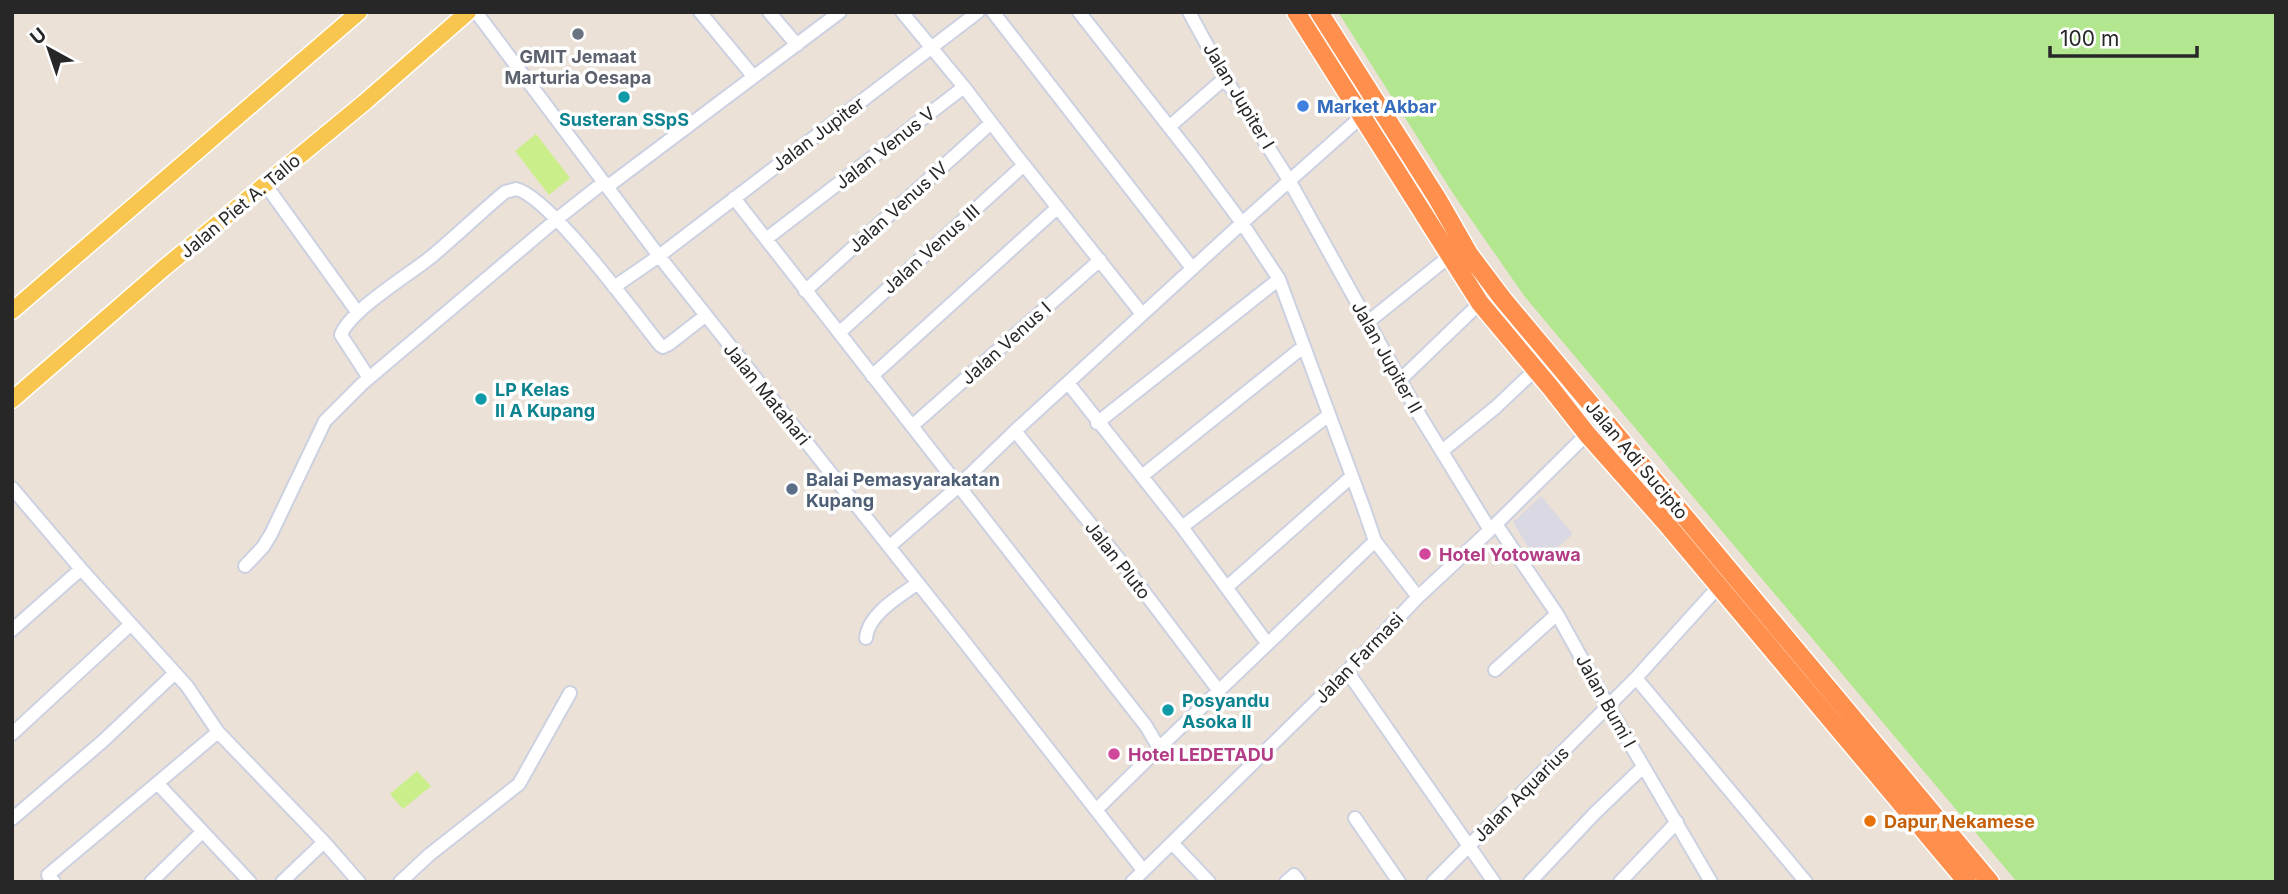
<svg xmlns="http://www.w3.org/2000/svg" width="2288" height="894" viewBox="0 0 2288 894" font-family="Inter,sans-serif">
	<rect width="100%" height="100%" fill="#ebe1d6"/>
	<!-- industrial -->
	<path fill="#dad8e2" d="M 1541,496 L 1573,534 L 1538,564 L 1513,522 Z"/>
	<!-- green -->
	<path fill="#b2e68f" d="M 1338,12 L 2276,12 L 2276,882 L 2017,882 L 1525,297 L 1454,195 Z"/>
	<!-- pitch -->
	<path fill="#caee89" d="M 536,134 L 570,178 L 549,195 L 515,151 Z
		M 417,771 L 431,786 L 403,809 L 390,794 Z"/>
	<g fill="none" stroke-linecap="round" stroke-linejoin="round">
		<defs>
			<path id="minor" d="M 476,12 L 659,256 L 959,635 L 1143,870
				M 700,12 L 753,76
				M 769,12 L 797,45
				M 993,12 L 1192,268
				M 1079,12 L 1196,161 L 1242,223 L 1279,279 L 1363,506 L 1375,541 L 1159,748
				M 1189,12 L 1225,78 L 1289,180 L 1420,416 L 1490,530
				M 964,87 L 1012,150 L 1142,314
				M 1169,127 L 1225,78
				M 265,184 L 358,313
				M 607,187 L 840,12
				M 734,198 L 1146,726 L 1159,748 L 1096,810
				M 766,239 L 964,87 L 902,12
				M 614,287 L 659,256 L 978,12
				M 805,291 L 991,123
				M 1368,322 L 1451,255
				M 839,333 L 1024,165
				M 872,376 L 1057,208
				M 369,378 L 341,335 C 349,311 410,274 431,257 C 456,236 480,213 505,192 L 516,189 C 549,196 635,314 660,345 L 663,347 L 669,344 L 705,316
				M 1400,380 L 1480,303
				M 1068,383 L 1182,527 L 1267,643
				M 1097,423 L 1279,279
				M 912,426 L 1100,260
				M 1015,431 L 1123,564 L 1219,691
				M 1442,451 L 1496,407 L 1535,370
				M 1142,476 L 1303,347
				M 12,488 L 81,569 L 187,686 L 218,732 L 324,842 L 359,882
				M 1496,524 L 1557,614 L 1608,706 L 1711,882
				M 1182,527 L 1329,415
				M 1375,541 L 1418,597
				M 890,546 L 953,491 L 1015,431 L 1242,223 L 1361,117
				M 245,566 L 263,547 L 271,534 L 325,421 L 362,384 L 557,219 L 604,182
				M 1227,587 L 1351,477
				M 12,630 L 81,569
				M 866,638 C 868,614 900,596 918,583
				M 1495,670 L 1557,614
				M 1347,671 L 1494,882
				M 1636,678 L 1806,882
				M 12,734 L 131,624
				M 158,784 L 250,882
				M 1355,818 L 1399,882
				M 12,819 L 103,741 L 175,673
				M 1173,844 L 1209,882
				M 54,882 L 48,875 L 218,732
				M 151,882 L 202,832
				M 282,882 L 324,842
				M 400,882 L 429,855 L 519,784 L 570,693
				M 1132,882 L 1347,671 L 1418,597 L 1490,530 L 1587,434
				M 1286,882 L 1294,875 L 1299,882
				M 1433,882 L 1636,678 L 1719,586
				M 1530,882 L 1594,814 L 1643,767
				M 1620,882 L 1677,822"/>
			<path id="major" d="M 12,311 L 359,12
				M 12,400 L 164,268 L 365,102 L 468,12"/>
			<path id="highway" d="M 1296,12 L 1480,303 L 1551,388 L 1587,434 L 1665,522 L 1967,882
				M 1319,12 L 1437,198 L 1469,254 L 1502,298 L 1990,882"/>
		</defs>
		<!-- minor casing -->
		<use href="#minor" stroke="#ccd1e1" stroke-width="16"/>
		<!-- major casing -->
		<use href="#major" stroke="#fff" stroke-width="19"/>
		<!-- highway casing -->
		<use href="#highway" stroke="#fff" stroke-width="21"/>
		<!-- minor -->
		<use href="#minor" stroke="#fff" stroke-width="12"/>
		<!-- major -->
		<use href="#major" stroke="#f8c64e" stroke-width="16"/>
		<!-- highway -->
		<use href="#highway" stroke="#ff8f4d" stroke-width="18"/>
	</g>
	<!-- markers -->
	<circle fill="#6b7280" stroke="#fff" stroke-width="2.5" cx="578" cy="34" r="7"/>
	<g fill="#0f9aa8" stroke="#fff" stroke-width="2.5">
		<circle cx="624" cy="97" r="7"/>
		<circle cx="481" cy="399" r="7"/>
		<circle cx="1168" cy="710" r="7"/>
	</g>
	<circle fill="#3f7fe0" stroke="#fff" stroke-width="2.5" cx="1303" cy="106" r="7"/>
	<circle fill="#5c6f8a" stroke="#fff" stroke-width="2.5" cx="792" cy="489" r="7"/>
	<g fill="#d1479c" stroke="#fff" stroke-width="2.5">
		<circle cx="1425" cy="554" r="7"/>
		<circle cx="1114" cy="754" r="7"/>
	</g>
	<circle fill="#e8710a" stroke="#fff" stroke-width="2.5" cx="1870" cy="821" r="7"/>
	<g text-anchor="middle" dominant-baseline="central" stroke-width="7" stroke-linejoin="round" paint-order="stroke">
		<!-- worship labels -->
		<g font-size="18" font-weight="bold" fill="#5b616d" stroke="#fff">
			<text x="578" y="56">GMIT Jemaat<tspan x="578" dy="21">Marturia Oesapa</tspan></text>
		</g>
		<!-- street labels -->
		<g font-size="18" fill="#272727" stroke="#fff">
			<text transform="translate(1239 96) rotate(59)">Jalan Jupiter I</text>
			<text transform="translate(818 134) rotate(-37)">Jalan Jupiter</text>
			<text transform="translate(885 148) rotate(-38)">Jalan Venus V</text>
			<text transform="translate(240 206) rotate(-40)">Jalan Piet A. Tallo</text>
			<text transform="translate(898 207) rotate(-42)">Jalan Venus IV</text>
			<text transform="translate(931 249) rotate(-42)">Jalan Venus III</text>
			<text transform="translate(1006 343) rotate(-42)">Jalan Venus I</text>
			<text transform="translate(1387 357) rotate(61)">Jalan Jupiter II</text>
			<text transform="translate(767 394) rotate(51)">Jalan Matahari</text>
			<text transform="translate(1637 460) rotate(50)">Jalan Adi Sucipto</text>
			<text transform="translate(1118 560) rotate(52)">Jalan Pluto</text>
			<text transform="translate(1359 658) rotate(-46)">Jalan Farmasi</text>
			<text transform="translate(1606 701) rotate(61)">Jalan Bumi I</text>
			<text transform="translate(1521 794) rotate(-45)">Jalan Aquarius</text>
		</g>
		<!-- shop labels -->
		<g font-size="18" font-weight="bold" fill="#366cbe" stroke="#fff" text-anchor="start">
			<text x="1317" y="106">Market Akbar</text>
		</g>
		<!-- culture labels -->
		<g font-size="18" font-weight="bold" fill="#0d838f" stroke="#fff" text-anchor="start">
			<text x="624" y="119" text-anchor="middle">Susteran SSpS</text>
			<text x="495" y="389">LP Kelas<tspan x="495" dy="21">II A Kupang</tspan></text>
			<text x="1182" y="700">Posyandu<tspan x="1182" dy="21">Asoka II</tspan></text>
		</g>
		<!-- service labels -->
		<g font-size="18" font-weight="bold" fill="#4e5e75" stroke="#fff" text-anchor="start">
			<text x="806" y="479">Balai Pemasyarakatan<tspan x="806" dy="21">Kupang</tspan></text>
		</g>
		<!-- hotel labels -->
		<g font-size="18" font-weight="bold" fill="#b23c85" stroke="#fff" text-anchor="start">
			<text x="1439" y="554">Hotel Yotowawa</text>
			<text x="1128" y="754">Hotel LEDETADU</text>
		</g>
		<!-- food labels -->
		<g font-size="18" font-weight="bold" fill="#c56008" stroke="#fff" text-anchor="start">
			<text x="1884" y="821">Dapur Nekamese</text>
		</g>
	</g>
	<!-- border -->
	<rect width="2288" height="894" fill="none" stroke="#272727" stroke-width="28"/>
	<!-- north arrow -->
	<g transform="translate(49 49) rotate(320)" stroke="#ffffff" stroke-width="5" paint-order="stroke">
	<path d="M0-5L12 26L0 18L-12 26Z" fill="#272727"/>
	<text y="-10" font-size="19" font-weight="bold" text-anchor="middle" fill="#272727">U</text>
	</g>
	<!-- scale -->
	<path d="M2050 46v10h147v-10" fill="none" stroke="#272727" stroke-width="3.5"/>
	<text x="2060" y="46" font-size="21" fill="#272727" stroke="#ffffff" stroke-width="5" paint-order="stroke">100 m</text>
</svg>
